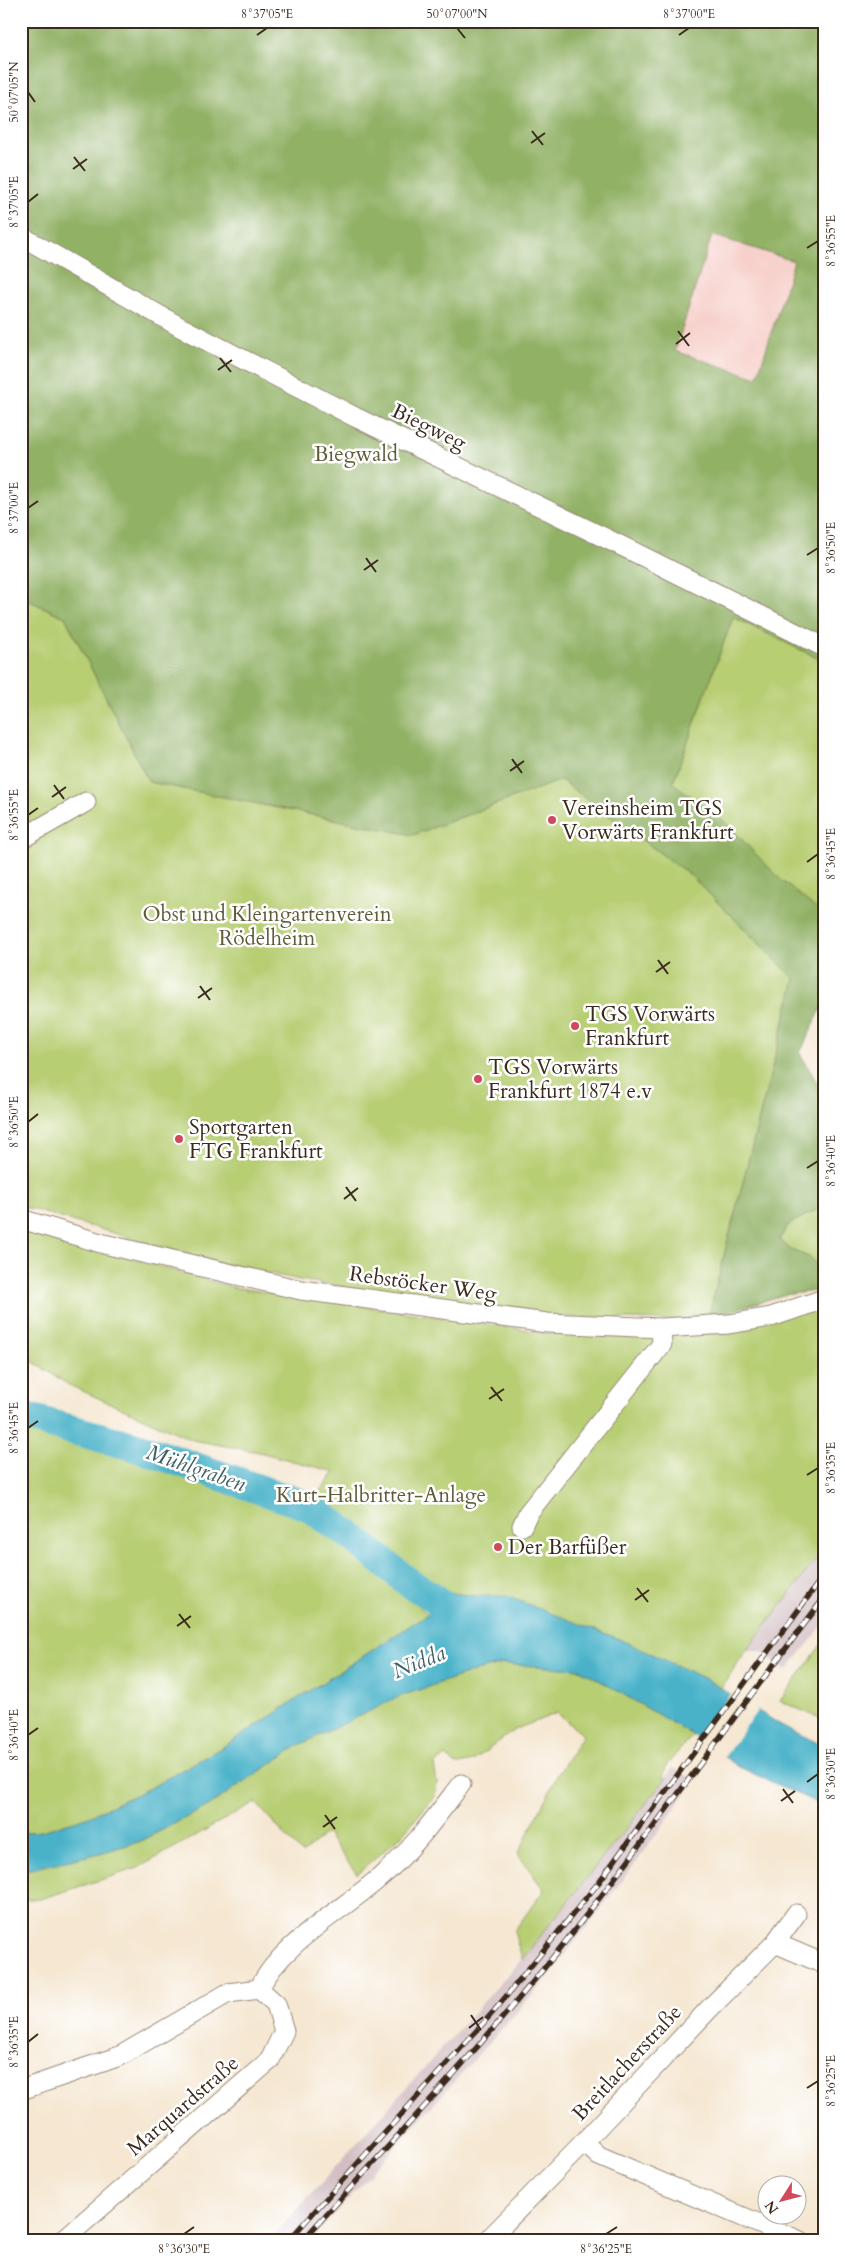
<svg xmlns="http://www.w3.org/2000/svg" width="845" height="2262" viewBox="0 0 845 2262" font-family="Cardo,serif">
	<rect width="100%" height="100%" fill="#fff"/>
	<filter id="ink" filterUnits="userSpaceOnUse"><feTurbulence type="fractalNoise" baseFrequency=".02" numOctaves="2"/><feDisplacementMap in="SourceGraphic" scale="10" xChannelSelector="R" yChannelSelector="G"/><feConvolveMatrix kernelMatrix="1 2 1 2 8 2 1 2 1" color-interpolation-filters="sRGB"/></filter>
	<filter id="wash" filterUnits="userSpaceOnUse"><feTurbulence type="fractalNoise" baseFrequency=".0096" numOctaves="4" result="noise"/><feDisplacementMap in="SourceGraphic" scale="20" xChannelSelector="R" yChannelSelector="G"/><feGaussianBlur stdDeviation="1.12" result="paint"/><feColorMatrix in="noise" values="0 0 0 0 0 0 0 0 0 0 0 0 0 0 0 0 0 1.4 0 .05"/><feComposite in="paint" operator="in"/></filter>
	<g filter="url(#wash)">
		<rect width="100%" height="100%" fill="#f5e7d1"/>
		<!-- built -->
		<path fill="#f7d0cb" d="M 711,234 L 794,261 L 758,378 L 675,352 Z"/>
		<!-- industrial -->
		<path fill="#d2bec2" d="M 824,1549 L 824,1624 L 787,1670 L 761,1651 L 746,1651 Z
			M 673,1768 L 695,1780 L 643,1853 L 544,1982 L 310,2241 L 269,2241 L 522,1959 Z"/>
		<!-- green -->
		<path fill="#b7ce73" stroke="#797c48" d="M 21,597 L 65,617 L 149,782 L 413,835 L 561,780 L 690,875 L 795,979 L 708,1318 L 688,1321 L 534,1316 L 300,1280 L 206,1260 L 21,1206 Z
			M 733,617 L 824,661 L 824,915 L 782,881 L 673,783 Z
			M 824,1206 L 824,1273 L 811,1258 L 791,1250 L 779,1240 L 789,1224 Z
			M 21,1227 L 232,1287 L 549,1333 L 652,1337 L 824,1303 L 824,1549 L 746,1651 L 721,1688 L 704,1678 L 474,1596 L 446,1592 L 348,1534 L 308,1506 L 335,1472 L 259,1452 L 193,1440 L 69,1385 L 21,1354 Z
			M 21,1429 L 136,1462 L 297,1503 L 428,1614 L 228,1744 L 150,1788 L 87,1817 L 42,1831 L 21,1833 Z
			M 824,1641 L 824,1720 L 780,1701 Z
			M 503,1664 L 580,1669 L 693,1735 L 667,1764 L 663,1777 L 666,1778 L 522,1959 L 514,1931 L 544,1890 L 518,1854 L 558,1774 L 583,1735 L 557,1713 L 514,1730 L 473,1761 L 456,1765 L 446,1756 L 434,1765 L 437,1783 L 435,1796 L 400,1837 L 357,1874 L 326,1833 L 302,1854 L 255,1802 L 138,1868 L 40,1899 L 21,1899 L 21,1871 L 96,1854 L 141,1841 L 208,1806 L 299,1745 L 400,1696 L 472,1672 Z"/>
		<!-- forest -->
		<path fill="#91b165" stroke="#666e42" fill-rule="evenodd" d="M 21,21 L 824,21 L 824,661 L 733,617 L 673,783 L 723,820 L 782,881 L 824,915 L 824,1003 L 800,1053 L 824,1095 L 824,1206 L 789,1224 L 779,1239 L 791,1250 L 811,1258 L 824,1273 L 824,1290 L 783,1295 L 708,1318 L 795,979 L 690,875 L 561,780 L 413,835 L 149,782 L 65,617 L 21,597 ZM 712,235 L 794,261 L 757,378 L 675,351 Z"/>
		<!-- water -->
		<path fill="#4ab2c9" stroke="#426e74" d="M 446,1592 L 474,1596 L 506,1596 L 619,1639 L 704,1678 L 781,1725 L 824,1746 L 824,1806 L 739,1767 L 693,1735 L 580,1669 L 503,1664 L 472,1672 L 401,1696 L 299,1745 L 208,1806 L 141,1841 L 96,1854 L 21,1871 L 21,1833 L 42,1831 L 87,1817 L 150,1788 L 228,1744 L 428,1614 L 435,1598 Z"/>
		<!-- pier -->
		<path fill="#f5e7d1" d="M 732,1692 L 759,1708 L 723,1759 L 697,1740 Z"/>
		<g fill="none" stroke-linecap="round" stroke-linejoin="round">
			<!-- river -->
			<path stroke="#4ab2c9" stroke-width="30" d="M 21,1416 L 140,1448 L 308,1506 L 348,1534 L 412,1585 L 435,1598 L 463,1629"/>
		</g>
	</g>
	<g filter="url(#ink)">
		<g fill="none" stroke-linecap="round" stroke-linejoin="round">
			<defs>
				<path id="minor" d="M 21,236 L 180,327 L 355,417 L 634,552 L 824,647
					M 21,839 L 86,802
					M 21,1219 L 104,1244 L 301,1290 L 547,1323 L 661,1328 L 729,1324 L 771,1317 L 824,1299
					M 522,1526 L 528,1513 L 662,1344 L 661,1328
					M 775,1943 L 824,1964
					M 259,1989 C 280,1944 341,1911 378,1879 C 411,1852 436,1817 461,1784
					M 21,2090 L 120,2056 L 228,1993 L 259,1989 L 276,2004 L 284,2031 L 270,2060 L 62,2241
					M 584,2142 L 599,2156 L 800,2241
					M 487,2241 L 584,2142 L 709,2009 L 775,1943 L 796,1914"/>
			</defs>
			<!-- minor casing -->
			<use href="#minor" stroke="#988878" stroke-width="21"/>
			<!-- minor -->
			<use href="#minor" stroke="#fff" stroke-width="19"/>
			<defs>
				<path id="rail" d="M 288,2241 L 495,2010 L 599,1882 L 824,1575
					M 302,2241 C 384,2151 468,2061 545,1967 C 642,1847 730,1721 824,1598"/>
			</defs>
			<!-- rail casing -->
			<use href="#rail" stroke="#3b2a1e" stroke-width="5.5"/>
			<!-- rail -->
			<use href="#rail" stroke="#fff" stroke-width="4" stroke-dasharray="11" stroke-linecap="butt"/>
		</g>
	</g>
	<!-- ticks -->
	<path fill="none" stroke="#3b2a1e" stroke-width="2" d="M 457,28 L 465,38M 257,35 L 267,28M 679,35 L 689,28M 28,92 L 35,102M 532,131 L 543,145M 531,143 L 545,133M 74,157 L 85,171M 73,169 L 87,159M 28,202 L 38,194M 807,248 L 818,241M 678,331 L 689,346M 676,344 L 690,333M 220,358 L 231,372M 218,370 L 232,360M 28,508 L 38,501M 807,555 L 818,548M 366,558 L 376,572M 364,570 L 378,560M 512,759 L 522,773M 510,771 L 524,761M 54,785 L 64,799M 52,797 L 66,787M 28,815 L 38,808M 807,862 L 818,854M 658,960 L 668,974M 656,972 L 670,962M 200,986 L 210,1000M 198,998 L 212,988M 28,1122 L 38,1114M 807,1168 L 818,1161M 346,1187 L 356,1201M 344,1199 L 358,1188M 491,1387 L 502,1401M 489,1399 L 504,1389M 28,1428 L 38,1421M 807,1475 L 818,1468M 637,1588 L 648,1602M 635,1600 L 649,1590M 179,1614 L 190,1628M 177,1626 L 191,1616M 28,1735 L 38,1728M 807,1782 L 818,1774M 783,1789 L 793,1803M 781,1801 L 795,1791M 325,1815 L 335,1829M 323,1827 L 337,1817M 471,2015 L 481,2030M 469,2028 L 483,2017M 28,2042 L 38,2034M 807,2088 L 818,2081M 184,2234 L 194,2227M 606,2234 L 617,2227"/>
	<!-- markers -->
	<g fill="#d1495b" stroke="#fff" stroke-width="2">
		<circle cx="552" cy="820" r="5"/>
		<circle cx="575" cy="1026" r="5"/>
		<circle cx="478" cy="1079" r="5"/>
		<circle cx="179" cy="1139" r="5"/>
		<circle cx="498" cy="1547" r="5"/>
	</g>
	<g text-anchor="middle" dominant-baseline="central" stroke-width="5" stroke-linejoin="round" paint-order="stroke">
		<!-- street labels -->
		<g font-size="21" fill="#3b2a1e" stroke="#fff">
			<text transform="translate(429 427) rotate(26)">Biegweg</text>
			<text transform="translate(423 1284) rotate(8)">Rebstöcker Weg</text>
			<text transform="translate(627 2063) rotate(-47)">Breitlacherstraße</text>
			<text transform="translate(183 2106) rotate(-41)">Marquardstraße</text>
		</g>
		<!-- park labels -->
		<g font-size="21" fill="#605b38" stroke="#fff">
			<text x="356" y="454">Biegwald</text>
			<text x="267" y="914">Obst und Kleingartenverein<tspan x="267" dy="24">Rödelheim</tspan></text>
			<text x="381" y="1495">Kurt-Halbritter-Anlage</text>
		</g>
		<!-- poi labels -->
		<g font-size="21" fill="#3b2a1e" stroke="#fff" text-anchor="start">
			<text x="562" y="808">Vereinsheim TGS<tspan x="562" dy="24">Vorwärts Frankfurt</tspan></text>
			<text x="585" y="1014">TGS Vorwärts<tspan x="585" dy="24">Frankfurt</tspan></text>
			<text x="488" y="1067">TGS Vorwärts<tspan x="488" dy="24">Frankfurt 1874 e.v</tspan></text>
			<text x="189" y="1127">Sportgarten<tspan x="189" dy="24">FTG Frankfurt</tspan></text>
			<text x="508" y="1547">Der Barfüßer</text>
		</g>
		<!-- water labels -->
		<g font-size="22" font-style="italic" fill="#416062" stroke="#fff">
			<text transform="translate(196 1468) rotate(19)">Mühlgraben</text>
			<text transform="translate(419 1662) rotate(-22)">Nidda</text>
		</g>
	</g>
	<!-- margin -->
	<rect width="845" height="2262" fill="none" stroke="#fff" stroke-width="55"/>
	<!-- north arrow -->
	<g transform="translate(782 2200) rotate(234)"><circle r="24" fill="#ffffff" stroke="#b1aaa5"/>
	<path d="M0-4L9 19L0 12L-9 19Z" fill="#d1495b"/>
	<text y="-8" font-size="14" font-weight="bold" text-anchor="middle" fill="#3b2a1e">N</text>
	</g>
	<rect x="28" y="28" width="790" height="2206" fill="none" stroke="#3b2a1e" stroke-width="2"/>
	<g font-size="12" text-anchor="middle" fill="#3b2a1e">
		<text x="267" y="18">8°37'05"E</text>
		<text x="457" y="18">50°07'00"N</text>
		<text x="689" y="18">8°37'00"E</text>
		<text transform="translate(14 92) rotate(-90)" y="4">50°07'05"N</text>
		<text transform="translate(14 202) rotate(-90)" y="4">8°37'05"E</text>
		<text transform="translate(831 241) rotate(-90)" y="4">8°36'55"E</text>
		<text transform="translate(14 508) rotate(-90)" y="4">8°37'00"E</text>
		<text transform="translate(831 548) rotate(-90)" y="4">8°36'50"E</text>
		<text transform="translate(14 815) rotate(-90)" y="4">8°36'55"E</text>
		<text transform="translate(831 854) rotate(-90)" y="4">8°36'45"E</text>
		<text transform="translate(14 1122) rotate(-90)" y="4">8°36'50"E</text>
		<text transform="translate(831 1161) rotate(-90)" y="4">8°36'40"E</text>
		<text transform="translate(14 1428) rotate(-90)" y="4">8°36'45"E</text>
		<text transform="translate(831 1468) rotate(-90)" y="4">8°36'35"E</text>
		<text transform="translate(14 1735) rotate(-90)" y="4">8°36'40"E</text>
		<text transform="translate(831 1774) rotate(-90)" y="4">8°36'30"E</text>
		<text transform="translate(14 2042) rotate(-90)" y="4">8°36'35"E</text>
		<text transform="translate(831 2081) rotate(-90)" y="4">8°36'25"E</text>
		<text x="184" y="2253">8°36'30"E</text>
		<text x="606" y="2253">8°36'25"E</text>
	</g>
</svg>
